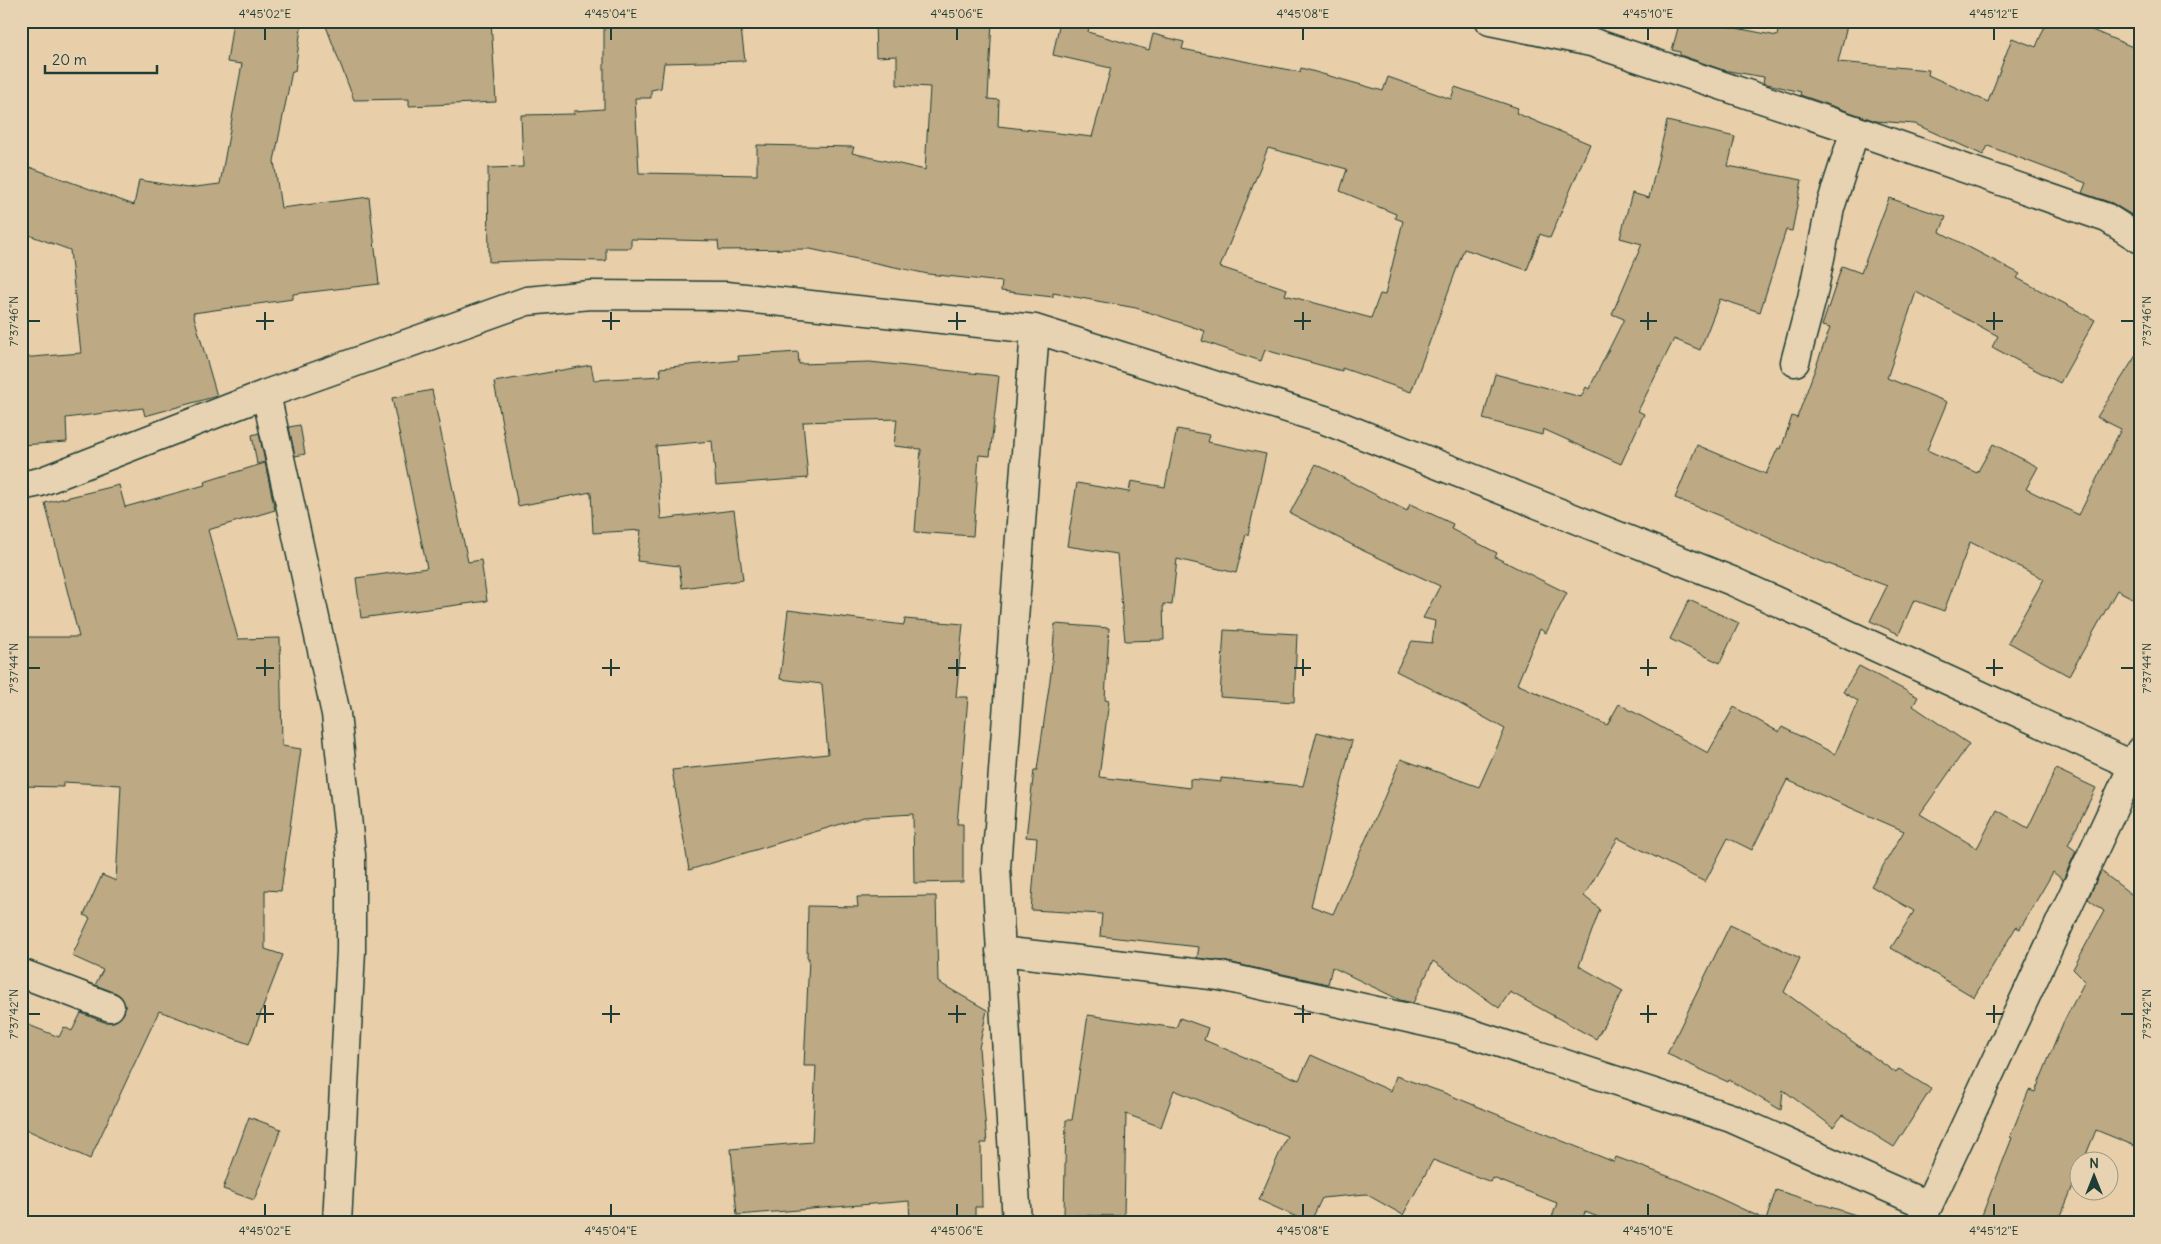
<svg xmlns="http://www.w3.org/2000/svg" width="2161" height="1244" viewBox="0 0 2161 1244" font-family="Delius,sans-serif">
	<rect width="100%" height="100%" fill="#e8cfaa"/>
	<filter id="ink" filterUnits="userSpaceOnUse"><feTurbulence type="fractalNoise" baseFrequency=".02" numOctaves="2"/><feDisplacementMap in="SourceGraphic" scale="10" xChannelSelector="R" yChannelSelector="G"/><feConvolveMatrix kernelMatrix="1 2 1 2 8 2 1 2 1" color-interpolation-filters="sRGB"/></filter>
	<g filter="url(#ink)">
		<!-- building -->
		<path fill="#bdaa84" stroke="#1f3d34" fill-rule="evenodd" d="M 233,21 L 302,21 L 295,71 L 292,71 L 274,161 L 281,208 L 369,197 L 379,284 L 293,294 L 293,299 L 193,313 L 217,396 L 145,416 L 143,408 L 66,418 L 67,442 L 21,445 L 21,358 L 81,353 L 70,250 L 21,232 L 21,164 L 134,205 L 139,180 L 187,188 L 220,184 L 242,64 L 227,62 Z
			M 324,21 L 491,21 L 496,102 L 409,106 L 409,99 L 354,100 Z
			M 604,21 L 740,21 L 745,61 L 664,63 L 661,88 L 651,90 L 651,98 L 635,98 L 639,173 L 757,175 L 757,145 L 854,147 L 852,153 L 925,170 L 930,87 L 897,85 L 897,56 L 876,57 L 875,21 L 992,21 L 988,99 L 999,100 L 998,126 L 1092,137 L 1111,68 L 1053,55 L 1060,21 L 1089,27 L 1088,32 L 1149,50 L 1153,34 L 1184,42 L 1182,49 L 1300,72 L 1301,68 L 1383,91 L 1388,77 L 1451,99 L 1455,87 L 1518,108 L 1516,113 L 1590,144 L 1550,238 L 1540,234 L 1527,270 L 1464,249 L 1411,392 L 1342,368 L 1342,371 L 1265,350 L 1261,361 L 1202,341 L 1205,331 L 1136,308 L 1053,293 L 1053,297 L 1001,291 L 1002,282 L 928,274 L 810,249 L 719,250 L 718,241 L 631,239 L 631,248 L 606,248 L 606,261 L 544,260 L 489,262 L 488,168 L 523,167 L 521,115 L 574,114 L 574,111 L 604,109 ZM 1268,148 L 1347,169 L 1340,191 L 1396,214 L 1395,218 L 1403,221 L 1385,295 L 1380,294 L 1371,318 L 1285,295 L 1287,289 L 1220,267 Z
			M 1680,21 L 1700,21 L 1777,36 L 1780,21 L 1848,21 L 1838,62 L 1929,70 L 1928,75 L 1988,102 L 2012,38 L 2036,47 L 2047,21 L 2070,21 L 2140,50 L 2140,220 L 2112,203 L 2082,193 L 2086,183 L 1988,146 L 1983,155 L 1915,124 L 1876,121 L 1800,95 L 1801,92 L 1763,83 L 1764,77 L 1723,70 L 1680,55 L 1680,52 L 1672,50 Z
			M 1667,121 L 1735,137 L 1728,166 L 1802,180 L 1792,231 L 1786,230 L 1760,312 L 1720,299 L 1700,350 L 1674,339 L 1638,411 L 1644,414 L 1621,464 L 1543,429 L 1542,435 L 1483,419 L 1495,374 L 1581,397 L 1586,387 L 1589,389 L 1624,319 L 1612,314 L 1642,244 L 1620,238 L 1632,193 L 1649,198 Z
			M 1889,198 L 1946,217 L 1940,232 L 2020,274 L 2017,278 L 2095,320 L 2060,383 L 1992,347 L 1998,336 L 1916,292 L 1887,378 L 1947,402 L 1927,450 L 1977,473 L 1993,444 L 2038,467 L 2026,489 L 2079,515 L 2121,429 L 2097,417 L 2140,349 L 2140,602 L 2117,590 L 2069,676 L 2008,642 L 2044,579 L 1970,542 L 1944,611 L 1914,600 L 1899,634 L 1870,621 L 1887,586 L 1810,557 L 1730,520 L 1675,498 L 1697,445 L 1766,474 L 1778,448 L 1781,449 L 1792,416 L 1797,418 L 1830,328 L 1822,326 L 1842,266 L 1861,273 Z
			M 798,352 L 799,364 L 870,362 L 999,376 L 990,456 L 979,455 L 973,536 L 915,532 L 921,449 L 894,446 L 897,419 L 803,422 L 808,478 L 716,485 L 712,441 L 656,446 L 661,519 L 734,510 L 743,580 L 682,588 L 679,566 L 637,561 L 641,530 L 593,533 L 591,492 L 518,506 L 494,382 L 591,365 L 594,380 L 661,376 L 660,368 L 739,360 L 738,356 Z
			M 432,390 L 468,562 L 481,560 L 487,601 L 361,618 L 356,578 L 427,568 L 392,398 Z
			M 300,425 L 305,454 L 295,456 L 289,427 Z
			M 1177,429 L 1210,435 L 1208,442 L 1266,454 L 1248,535 L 1246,534 L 1236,573 L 1177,559 L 1172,605 L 1163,604 L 1164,640 L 1125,641 L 1117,554 L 1067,546 L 1077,483 L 1129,492 L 1131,481 L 1165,487 Z
			M 259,433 L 265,462 L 257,464 L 252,435 Z
			M 265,463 L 275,510 L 208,530 L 238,639 L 280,638 L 282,746 L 301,749 L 281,891 L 265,890 L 265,949 L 283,955 L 249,1044 L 159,1011 L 90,1159 L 21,1127 L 21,1022 L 59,1037 L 64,1027 L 72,1031 L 81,1013 L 104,1022 L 113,1022 L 119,1019 L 124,1013 L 125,1005 L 122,998 L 116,993 L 95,985 L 103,970 L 72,956 L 90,918 L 84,915 L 102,875 L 116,881 L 121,785 L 63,782 L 63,787 L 21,786 L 21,637 L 79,637 L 45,503 L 119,485 L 125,507 L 205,485 L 204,482 Z
			M 1316,464 L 1407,511 L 1410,504 L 1453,524 L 1451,529 L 1497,553 L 1495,557 L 1567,593 L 1546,633 L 1540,629 L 1517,684 L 1607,725 L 1619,704 L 1708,753 L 1734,707 L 1779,732 L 1782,727 L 1835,754 L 1858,701 L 1843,692 L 1859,666 L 1918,697 L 1913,706 L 1969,744 L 1920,814 L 1977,848 L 1997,810 L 2028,828 L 2056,769 L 2096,788 L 2068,845 L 2076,851 L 2063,880 L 2053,872 L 2020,929 L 2016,927 L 1974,997 L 1891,948 L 1914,911 L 1871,886 L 1904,831 L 1787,780 L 1752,850 L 1728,838 L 1705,882 L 1618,838 L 1584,896 L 1600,909 L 1579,966 L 1623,991 L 1596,1039 L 1510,992 L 1499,1008 L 1433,961 L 1413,1003 L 1400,1000 L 1332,967 L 1328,984 L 1223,961 L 1197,958 L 1199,947 L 1100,936 L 1102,914 L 1031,910 L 1037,838 L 1026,837 L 1034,770 L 1037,770 L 1051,673 L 1055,624 L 1109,628 L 1105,700 L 1109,701 L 1099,777 L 1190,788 L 1190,779 L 1221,782 L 1221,778 L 1303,786 L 1317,732 L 1352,741 L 1311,906 L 1333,914 L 1401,759 L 1479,787 L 1505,729 L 1444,695 L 1396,671 L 1412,641 L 1432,643 L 1435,621 L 1423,618 L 1440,586 L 1364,551 L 1290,513 Z
			M 1689,600 L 1739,623 L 1720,663 L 1670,639 Z
			M 788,610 L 904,625 L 905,619 L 963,624 L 956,697 L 968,697 L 957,824 L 963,824 L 963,882 L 914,883 L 913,814 L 864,817 L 689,870 L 672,770 L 828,754 L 822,684 L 780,679 Z
			M 1224,630 L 1297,634 L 1294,702 L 1220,697 Z
			M 2101,871 L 2140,901 L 2140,1148 L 2096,1130 L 2083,1162 L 2078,1162 L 2078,1173 L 2058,1223 L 1979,1223 L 2012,1138 L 2010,1137 L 2029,1090 L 2035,1092 L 2063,1023 L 2085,981 L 2073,969 L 2104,911 L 2088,899 Z
			M 936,896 L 938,982 L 987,1010 L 979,1048 L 987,1143 L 981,1143 L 982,1207 L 975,1207 L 975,1223 L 910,1223 L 909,1201 L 737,1215 L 731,1149 L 812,1142 L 816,1066 L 804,1066 L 809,958 L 807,958 L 808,906 L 858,907 L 857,897 Z
			M 1730,925 L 1800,958 L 1784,992 L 1896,1073 L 1899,1069 L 1931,1089 L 1894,1147 L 1843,1115 L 1833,1127 L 1783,1090 L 1781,1110 L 1729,1080 L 1728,1082 L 1667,1054 Z
			M 1088,1015 L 1176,1028 L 1180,1018 L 1208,1028 L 1204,1040 L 1299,1080 L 1311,1055 L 1391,1091 L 1396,1076 L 1442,1092 L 1614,1162 L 1616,1157 L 1689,1184 L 1766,1220 L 1776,1190 L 1859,1216 L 1858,1223 L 1614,1223 L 1585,1212 L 1581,1223 L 1550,1223 L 1557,1203 L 1493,1178 L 1491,1182 L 1433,1160 L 1403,1215 L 1366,1194 L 1322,1198 L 1310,1223 L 1259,1200 L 1287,1136 L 1174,1090 L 1161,1127 L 1126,1114 L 1124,1216 L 1064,1215 L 1066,1120 L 1072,1120 Z
			M 249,1117 L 281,1129 L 254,1200 L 223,1189 Z"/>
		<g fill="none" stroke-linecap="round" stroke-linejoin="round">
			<defs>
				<path id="street" d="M 1490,21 L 1591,42 L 1855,130 L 2107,218 L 2140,239
					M 1795,362 L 1812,298 L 1830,208 L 1855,130
					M 266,394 L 336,714 L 351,855 L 351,951 L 337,1223
					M 21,486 L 40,482 L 266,394 L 527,301 L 590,295 L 726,296 L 1035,329 L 1325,420 L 1732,581 L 2132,765 L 2140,771
					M 1000,951 L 1220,976 L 1457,1029 L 1731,1118 L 1927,1205
					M 21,973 L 110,1007
					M 1017,1223 L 996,868 L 1035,329
					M 1920,1223 L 2140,751"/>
			</defs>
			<!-- street casing -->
			<use href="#street" stroke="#1f3d34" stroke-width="31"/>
			<!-- street -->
			<use href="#street" stroke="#e7d2b1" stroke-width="28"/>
		</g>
	</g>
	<!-- ticks -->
	<path fill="none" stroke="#1f3d34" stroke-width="2" d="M 265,28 L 265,40M 611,28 L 611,40M 957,28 L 957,40M 1303,28 L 1303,40M 1648,28 L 1648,40M 1994,28 L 1994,40M 265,312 L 265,330M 611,312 L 611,330M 957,312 L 957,330M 1303,312 L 1303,330M 1648,312 L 1648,330M 1994,312 L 1994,330M 28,321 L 40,321M 256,321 L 274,321M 602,321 L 620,321M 948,321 L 966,321M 1294,321 L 1311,321M 1640,321 L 1657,321M 1986,321 L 2003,321M 2121,321 L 2134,321M 265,659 L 265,676M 611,659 L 611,676M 957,659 L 957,676M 1303,659 L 1303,676M 1648,659 L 1648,676M 1994,659 L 1994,676M 28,668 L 40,668M 256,668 L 274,668M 602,668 L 620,668M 948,668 L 966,668M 1294,668 L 1311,668M 1640,668 L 1657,668M 1986,668 L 2003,668M 2121,668 L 2134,668M 265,1005 L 265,1023M 611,1005 L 611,1023M 957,1005 L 957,1023M 1303,1005 L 1303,1023M 1648,1005 L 1648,1023M 1994,1005 L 1994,1023M 28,1014 L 40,1014M 256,1014 L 274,1014M 602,1014 L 620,1014M 948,1014 L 966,1014M 1294,1014 L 1311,1014M 1640,1014 L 1657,1014M 1986,1014 L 2003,1014M 2121,1014 L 2134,1014M 265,1204 L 265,1216M 611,1204 L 611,1216M 957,1204 L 957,1216M 1303,1204 L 1303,1216M 1648,1204 L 1648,1216M 1994,1204 L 1994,1216"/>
	<!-- margin -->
	<rect width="2161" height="1244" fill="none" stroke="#e7d2b1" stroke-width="55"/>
	<!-- north arrow -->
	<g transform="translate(2094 1176)"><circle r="24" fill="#e7d2b1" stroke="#97967f"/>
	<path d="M0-4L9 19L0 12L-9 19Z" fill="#1f3d34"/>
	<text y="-8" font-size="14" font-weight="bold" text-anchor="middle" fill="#1f3d34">N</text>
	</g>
	<!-- scale -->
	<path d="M45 65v8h112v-8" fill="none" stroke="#1f3d34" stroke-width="2.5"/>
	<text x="52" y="65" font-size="15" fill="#1f3d34" stroke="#e7d2b1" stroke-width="4" paint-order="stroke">20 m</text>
	<rect x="28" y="28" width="2106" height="1188" fill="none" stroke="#1f3d34" stroke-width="2"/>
	<g font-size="12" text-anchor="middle" fill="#1f3d34">
		<text x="265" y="18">4°45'02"E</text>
		<text x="611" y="18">4°45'04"E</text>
		<text x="957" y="18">4°45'06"E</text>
		<text x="1303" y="18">4°45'08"E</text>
		<text x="1648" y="18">4°45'10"E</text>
		<text x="1994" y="18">4°45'12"E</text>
		<text transform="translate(14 321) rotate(-90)" y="4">7°37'46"N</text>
		<text transform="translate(2147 321) rotate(-90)" y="4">7°37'46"N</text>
		<text transform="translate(14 668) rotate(-90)" y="4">7°37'44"N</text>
		<text transform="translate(2147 668) rotate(-90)" y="4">7°37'44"N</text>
		<text transform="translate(14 1014) rotate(-90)" y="4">7°37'42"N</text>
		<text transform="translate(2147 1014) rotate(-90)" y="4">7°37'42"N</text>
		<text x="265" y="1235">4°45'02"E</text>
		<text x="611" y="1235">4°45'04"E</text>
		<text x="957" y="1235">4°45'06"E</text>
		<text x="1303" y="1235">4°45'08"E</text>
		<text x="1648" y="1235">4°45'10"E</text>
		<text x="1994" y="1235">4°45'12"E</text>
	</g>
</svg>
